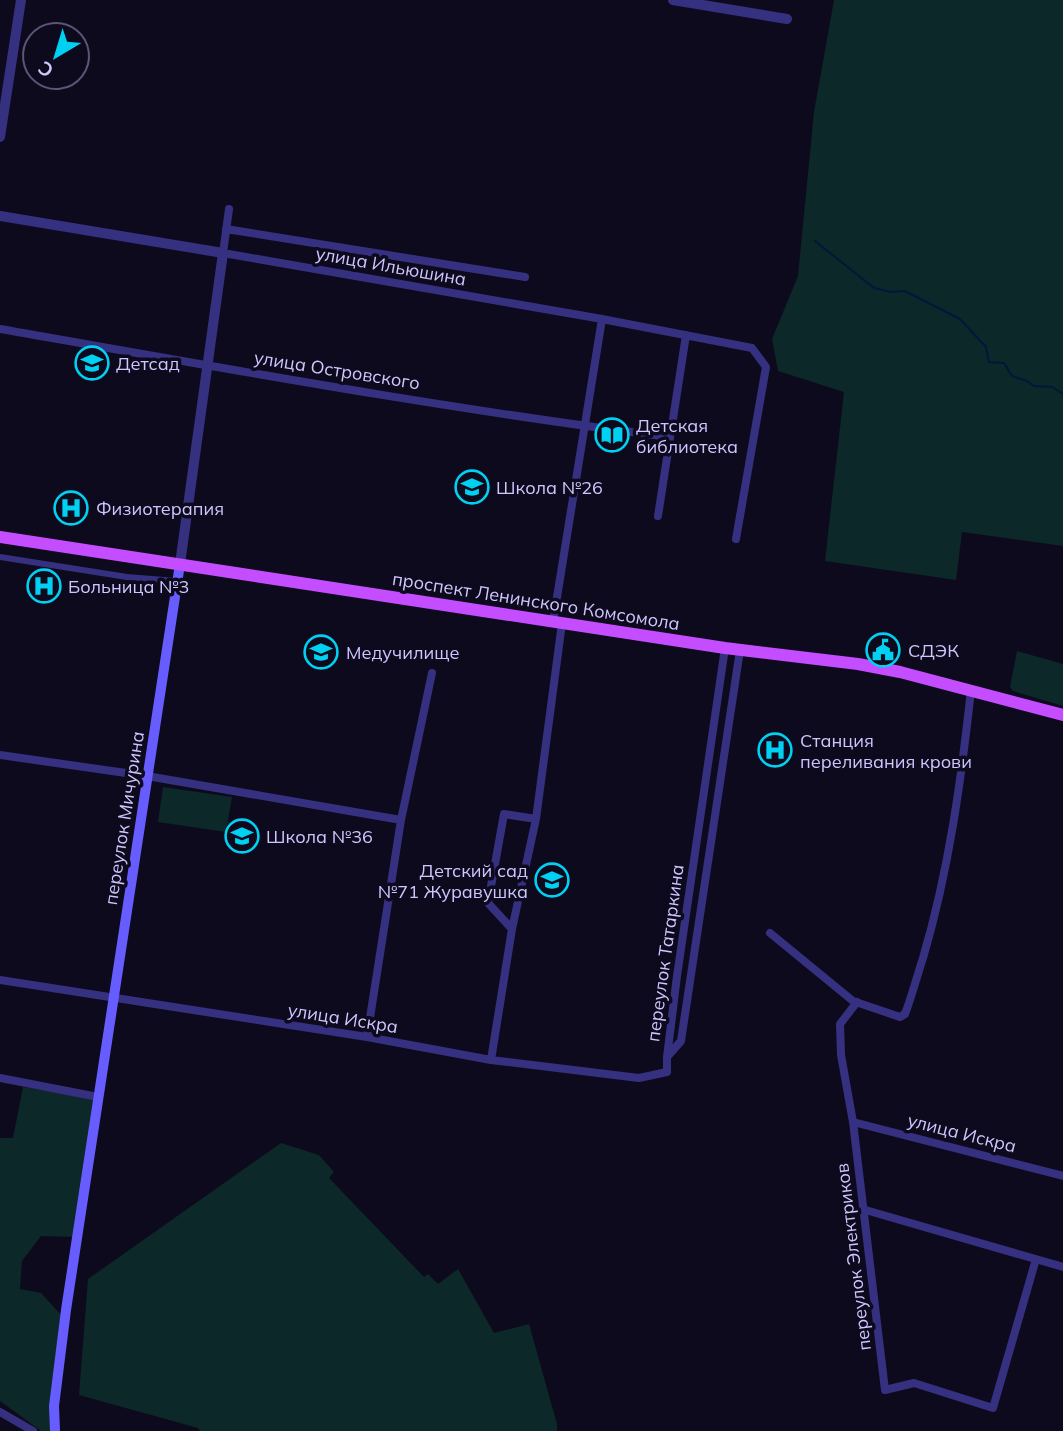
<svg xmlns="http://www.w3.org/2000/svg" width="1063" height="1431" viewBox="0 0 1063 1431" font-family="Mulish,sans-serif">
	<rect width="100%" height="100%" fill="#0e0a1d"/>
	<!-- green -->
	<path fill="#0c2828" d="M 834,0 L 1063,0 L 1063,546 L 962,532 L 956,580 L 825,561 L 844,392 L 778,371 L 772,339 L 798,276 L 814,112 Z
		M 1017,651 L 1063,664 L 1063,706 L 1013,691 L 1010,687 Z
		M 163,787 L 232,797 L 226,832 L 158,822 Z
		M 23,1087 L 96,1099 L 74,1237 L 41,1236 L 22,1261 L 20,1289 L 41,1293 L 63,1317 L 51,1431 L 41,1431 L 0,1401 L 0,1138 L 13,1138 Z
		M 281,1143 L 319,1155 L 334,1172 L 329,1178 L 424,1277 L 428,1274 L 438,1284 L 458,1269 L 494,1333 L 529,1324 L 557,1424 L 557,1431 L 200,1431 L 198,1428 L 79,1395 L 88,1279 Z"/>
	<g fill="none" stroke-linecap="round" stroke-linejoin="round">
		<!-- stream -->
		<path stroke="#04163b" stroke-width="2" d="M 815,241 L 874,288 L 891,292 L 905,291 L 960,319 L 986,347 L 989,362 L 1004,363 L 1012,376 L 1027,381 L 1034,386 L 1052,387 L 1063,394"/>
		<!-- pedestrian -->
		<path stroke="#363081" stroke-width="6" d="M 0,557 L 127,577 L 177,581"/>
		<!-- minor -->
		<path stroke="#363081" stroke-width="8" d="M 229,209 L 223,253 L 602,319 L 752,348 L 766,367 L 736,539
			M 226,229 L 525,277
			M 0,329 C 223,368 446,409 670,437
			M 658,516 L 686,335
			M 553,622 L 602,319
			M 0,755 L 147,776 L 401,820 L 367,1037
			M 401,820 L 432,673
			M 512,929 L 536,819
			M 770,933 L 853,1001 L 900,1017 L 905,1014 C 912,996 917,976 923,958 C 949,870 961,781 971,690
			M 0,980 L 367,1037 L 491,1060 L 639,1078 L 667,1072 L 667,1057 L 677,976 L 725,648
			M 857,1002 L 840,1024 L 841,1055 L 853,1122 L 885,1390 L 914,1383 L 993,1408 L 1036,1259
			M 667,1057 L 681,1041 L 740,650
			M 491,1060 L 512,929 L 488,903 L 504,814 L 536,819 L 562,623
			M 0,1078 L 98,1097
			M 853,1122 L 1063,1176
			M 862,1209 L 1063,1267
			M 0,1412 L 33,1431"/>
		<!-- tertiary -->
		<path stroke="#363081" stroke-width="10" d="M 673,0 L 787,19
			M 0,137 L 21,0
			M 0,216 L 223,253 L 180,564"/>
		<!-- secondary -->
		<path stroke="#675dff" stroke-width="10" d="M 55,1431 L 54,1406 L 66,1310 L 180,564"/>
		<!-- primary -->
		<path stroke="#c34dff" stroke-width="12" d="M 0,537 L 725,648 L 858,664 L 900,672 L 1063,715"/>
	</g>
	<!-- icons -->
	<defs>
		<symbol id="school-ring" viewBox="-11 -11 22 22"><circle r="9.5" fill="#0e0a1d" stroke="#00d0f1" stroke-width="1.5"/><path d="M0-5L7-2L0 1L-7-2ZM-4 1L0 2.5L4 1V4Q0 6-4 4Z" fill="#00d0f1"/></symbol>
		<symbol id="library-ring" viewBox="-11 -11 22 22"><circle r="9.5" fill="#0e0a1d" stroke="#00d0f1" stroke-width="1.5"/><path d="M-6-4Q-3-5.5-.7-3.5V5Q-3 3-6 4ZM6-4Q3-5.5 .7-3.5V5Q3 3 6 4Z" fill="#00d0f1"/></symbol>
		<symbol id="hospital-ring" viewBox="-11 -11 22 22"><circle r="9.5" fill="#0e0a1d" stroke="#00d0f1" stroke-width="1.5"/><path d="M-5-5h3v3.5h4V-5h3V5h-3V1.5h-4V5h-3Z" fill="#00d0f1"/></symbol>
		<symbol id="civic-ring" viewBox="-11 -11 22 22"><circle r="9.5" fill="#0e0a1d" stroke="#00d0f1" stroke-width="1.5"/><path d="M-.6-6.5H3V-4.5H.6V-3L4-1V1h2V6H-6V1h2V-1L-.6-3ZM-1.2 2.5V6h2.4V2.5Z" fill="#00d0f1"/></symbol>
		<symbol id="university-ring" viewBox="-11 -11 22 22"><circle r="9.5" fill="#0e0a1d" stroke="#00d0f1" stroke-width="1.5"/><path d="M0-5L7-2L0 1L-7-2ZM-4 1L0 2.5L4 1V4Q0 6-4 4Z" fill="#00d0f1"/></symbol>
	</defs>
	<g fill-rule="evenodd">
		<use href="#school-ring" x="73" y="344" width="38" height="38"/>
		<use href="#library-ring" x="593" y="416" width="38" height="38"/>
		<use href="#school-ring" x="453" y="468" width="38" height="38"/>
		<use href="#hospital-ring" x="52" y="489" width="38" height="38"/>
		<use href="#hospital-ring" x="25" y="567" width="38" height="38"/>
		<use href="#civic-ring" x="864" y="631" width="38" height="38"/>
		<use href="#university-ring" x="302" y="633" width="38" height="38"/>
		<use href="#hospital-ring" x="756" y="731" width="38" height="38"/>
		<use href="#school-ring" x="223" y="817" width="38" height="38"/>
		<use href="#school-ring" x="533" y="861" width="38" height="38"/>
	</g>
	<g text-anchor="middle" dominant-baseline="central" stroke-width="7" stroke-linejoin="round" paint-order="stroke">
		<!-- street labels -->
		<g font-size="18" fill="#cec6ff" stroke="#0e0a1d">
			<text transform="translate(391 266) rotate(10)">улица Ильюшина</text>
			<text transform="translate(337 370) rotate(9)">улица Островского</text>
			<text transform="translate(536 601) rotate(9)">проспект Ленинского Комсомола</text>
			<text transform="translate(124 818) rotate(-81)">переулок Мичурина</text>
			<text transform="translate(665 953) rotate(-82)">переулок Татаркина</text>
			<text transform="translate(343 1018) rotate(9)">улица Искра</text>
			<text transform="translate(962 1133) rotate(14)">улица Искра</text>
			<text transform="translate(853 1257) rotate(-97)">переулок Электриков</text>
		</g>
		<!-- poi labels -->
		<g font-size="18" fill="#cec6ff" stroke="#0e0a1d" text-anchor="start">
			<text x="116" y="363">Детсад</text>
			<text x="636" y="425">Детская<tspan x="636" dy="21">библиотека</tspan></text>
			<text x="496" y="487">Школа №26</text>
			<text x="96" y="508">Физиотерапия</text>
			<text x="68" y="586">Больница №3</text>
			<text x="908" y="650">СДЭК</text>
			<text x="346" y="652">Медучилище</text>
			<text x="800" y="740">Станция<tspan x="800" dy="21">переливания крови</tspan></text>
			<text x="266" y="836">Школа №36</text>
			<text x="528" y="870" text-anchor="end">Детский сад<tspan x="528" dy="21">№71 Журавушка</tspan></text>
		</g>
	</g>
	<!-- north arrow -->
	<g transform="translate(56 56) rotate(218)"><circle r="33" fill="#0e0a1d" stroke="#5b5577" stroke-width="2"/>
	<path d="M0-5L12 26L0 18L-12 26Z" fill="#00d0f1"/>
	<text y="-10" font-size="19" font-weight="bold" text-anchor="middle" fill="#cec6ff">С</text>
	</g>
</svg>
